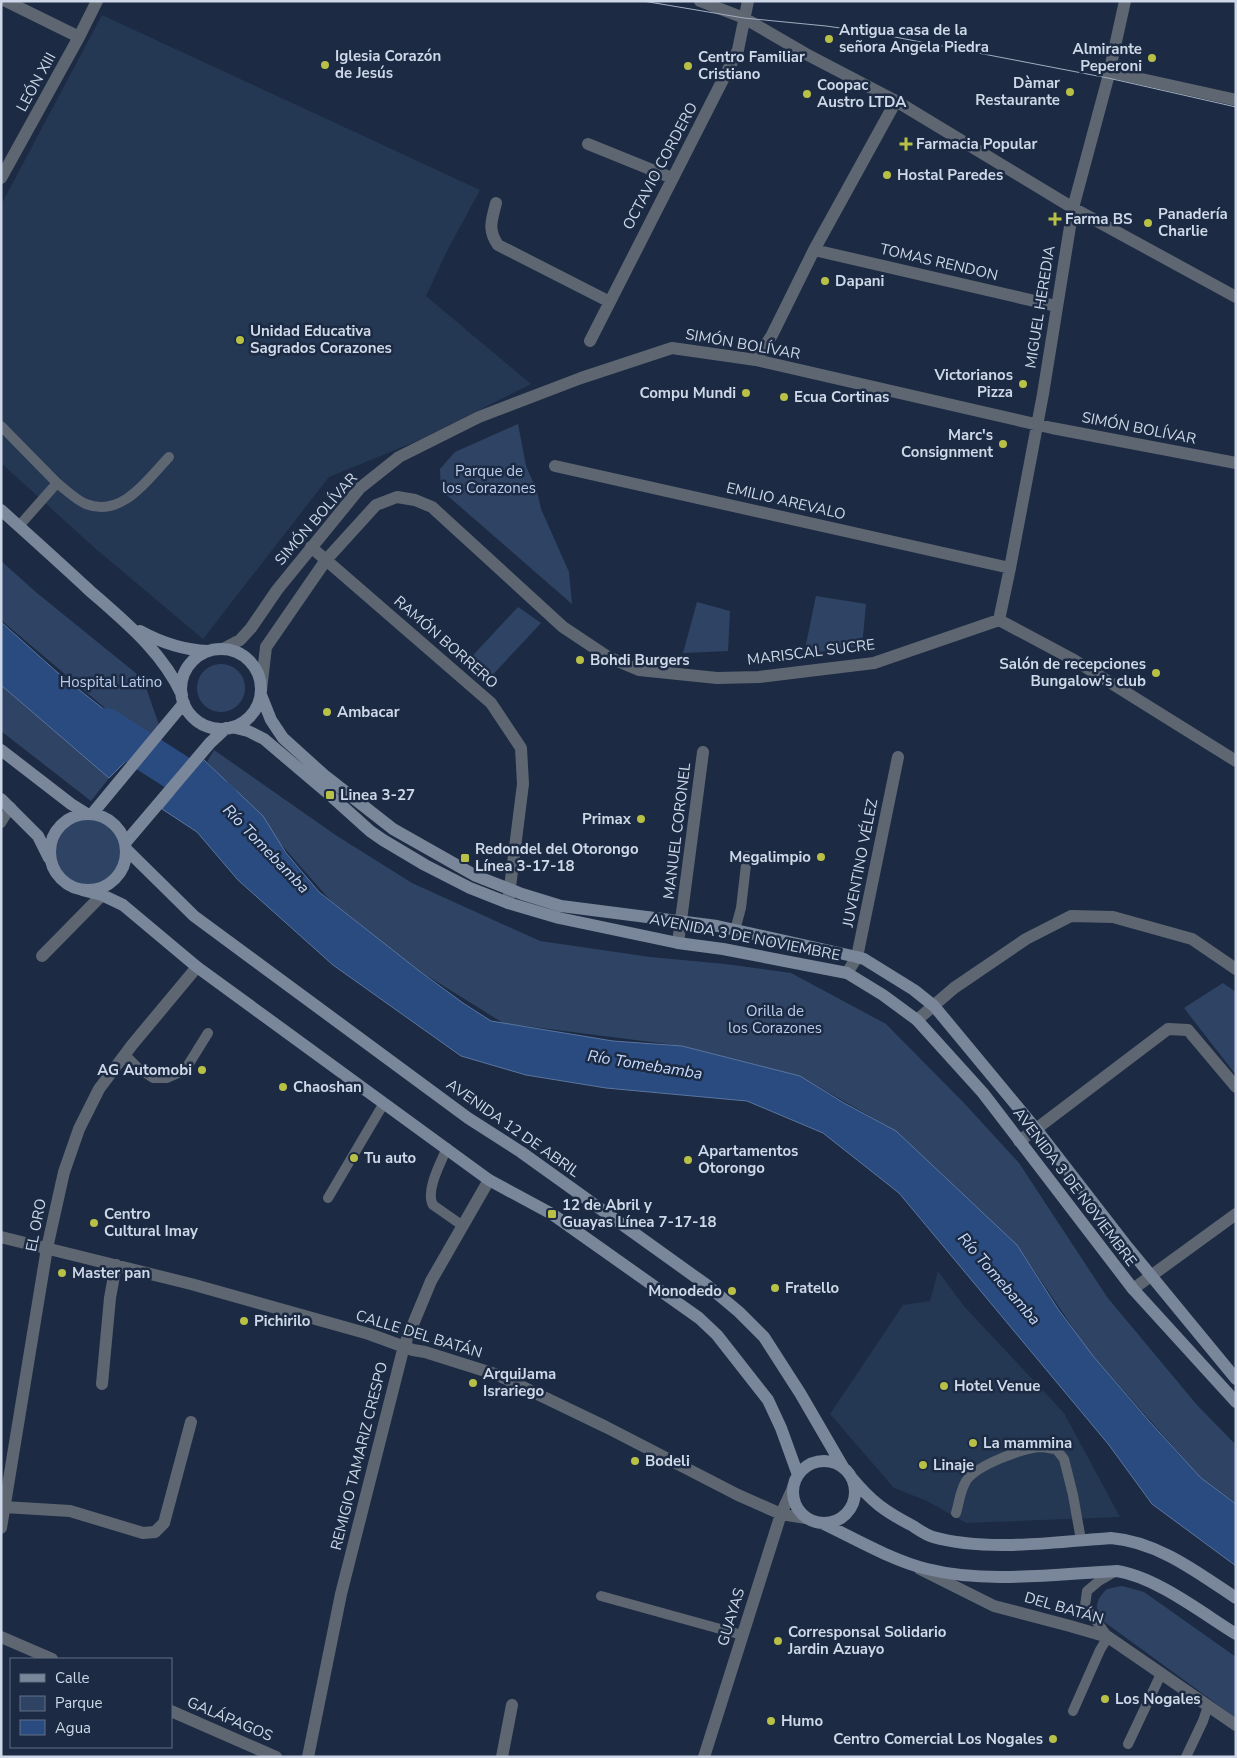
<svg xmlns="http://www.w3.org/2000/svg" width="1237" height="1758" viewBox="0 0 1237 1758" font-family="'Nunito Sans',sans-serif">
	<rect width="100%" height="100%" fill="#1c2b43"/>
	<!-- built -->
	<path fill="#243753" d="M 102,15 L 480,190 L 447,251 L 426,296 L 531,384 L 417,441 L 329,477 L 203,639 L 97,550 L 1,463 L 1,205 Z
		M 938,1271 L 963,1305 L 1064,1413 L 1120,1517 L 966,1523 L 927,1501 L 894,1488 L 830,1414 L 903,1305 L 930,1301 Z"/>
	<!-- green -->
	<path fill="#2f4464" d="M 518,424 L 526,466 L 537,491 L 541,509 L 569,572 L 572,604 L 441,490 L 440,469 L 455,452 Z
		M 1,561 L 37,593 L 143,679 L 159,725 L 145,742 L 1,620 Z
		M 816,596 L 866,604 L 862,646 L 804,654 Z
		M 697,602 L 730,611 L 728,651 L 683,653 Z
		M 518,607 L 541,623 L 485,683 L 465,664 Z
		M197 688a24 24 0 1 1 48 0a24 24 0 1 1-48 0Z
		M 1,685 L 109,778 L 91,801 L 1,731 Z
		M 214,750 L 337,836 L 412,883 L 540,941 L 650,957 L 725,964 L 791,973 L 886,1024 L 965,1104 L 1019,1163 L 1107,1297 L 1197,1405 L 1236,1445 L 1236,1503 L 1201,1478 L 1088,1350 L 1017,1245 L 896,1131 L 800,1076 L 682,1046 L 503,1023 L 418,970 L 330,900 L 279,842 L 263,816 L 207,762 Z
		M53 852a35 35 0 1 1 70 0a35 35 0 1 1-70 0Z
		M 1223,983 L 1236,992 L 1236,1075 L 1184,1008 Z
		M 1122,1586 L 1144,1592 L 1236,1657 L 1236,1718 L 1099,1618 C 1094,1605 1098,1598 1107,1589 Z"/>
	<!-- water -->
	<path fill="#294b80" stroke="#5a759f" d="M 1,622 L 58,673 L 145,742 L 109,778 L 1,685 Z
		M 203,759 L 263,816 L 286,853 L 319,892 L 418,970 L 463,1003 L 491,1021 L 613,1041 L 682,1046 L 800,1076 L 844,1103 L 896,1131 L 1017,1245 L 1058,1309 L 1093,1356 L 1149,1421 L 1201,1478 L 1236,1504 L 1236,1566 L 1152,1504 L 1109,1445 L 899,1193 L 823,1133 L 747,1101 L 606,1088 L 526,1075 L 461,1056 L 333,965 L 238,880 L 197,832 L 162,809 Z"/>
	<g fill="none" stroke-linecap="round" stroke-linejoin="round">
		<!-- river -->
		<path stroke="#294b80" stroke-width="38" d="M 106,727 L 220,800"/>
		<!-- lane -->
		<path stroke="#5e6672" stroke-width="10" d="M 1,426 L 57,483 L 19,526
			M 57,483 C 66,490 76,500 86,504 C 122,518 147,480 169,457
			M 1,823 L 11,807
			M 735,930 L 741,908 L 747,856
			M 125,1055 L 137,1067 L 153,1078 L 167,1078 L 185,1070 L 208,1033
			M 447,1148 C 441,1162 425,1191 433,1205 L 463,1226
			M 328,1198 L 384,1103
			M 956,1513 C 959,1503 960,1492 965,1483 C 973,1466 1023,1448 1041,1447 C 1046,1447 1051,1449 1056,1449 L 1064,1459 L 1073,1495 L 1081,1540
			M 601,1596 L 742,1635
			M 1073,1711 L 1100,1650 L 1108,1637 L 1085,1606 L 1087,1591 L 1099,1581 L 1116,1571
			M 1128,1744 L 1161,1674
			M 1186,1757 L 1203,1721 L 1208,1706"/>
		<!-- street -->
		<path stroke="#5e6672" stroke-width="12" d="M 6,1 L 79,37
			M 700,1 L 744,18 L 806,54 L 896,101 L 1073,208 L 1236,297
			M 1110,72 L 1236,100
			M 588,144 L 672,178
			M 1,178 L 79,37 L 97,1
			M 496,203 C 492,220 487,229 498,245 L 608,301
			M 814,250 L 1056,306
			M 590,341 L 738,50 L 748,1
			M 756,360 L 772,335 L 814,250 L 896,101
			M 555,466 L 1010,568
			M 311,547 L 491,703 L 521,748 L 523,784 L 508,903
			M 999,620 L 1010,568 L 1043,394 L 1073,208 L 1108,78 L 1125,1
			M 223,649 L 240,640 L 251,628 L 277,590 L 360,488 L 399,457 L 479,417 L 581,378 L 672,348 L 756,360 L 1052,428 L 1236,463
			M 261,690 L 266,647 L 326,560 L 376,505 L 397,497 L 415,500 L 432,507 L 563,627 L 608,657 L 639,670 L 717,678 L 759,677 L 874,663 L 999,620 L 1074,660 L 1236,761
			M 678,943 L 703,752
			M 42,956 L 102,895
			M 847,973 L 857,957 L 898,757
			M 917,1020 L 954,988 L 1026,939 L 1071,916 L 1113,917 L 1192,939 L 1236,969
			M 1019,1141 L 1036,1129 L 1168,1029 L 1188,1030 L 1236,1087
			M 1,1237 L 191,1284 L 369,1334 L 413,1350 L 425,1352 L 498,1375 L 606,1427 L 738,1495 L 781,1514 L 806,1518
			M 1133,1289 L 1236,1214
			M 102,1384 L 110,1298 L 116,1265
			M 4,1507 L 70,1511 L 143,1533 L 155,1532 L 164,1523 L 191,1422
			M 1,1528 L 47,1248 L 64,1172 L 79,1129 L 99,1089 L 132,1045 L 197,967
			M 920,1569 L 994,1606 L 1070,1626 L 1108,1637 L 1236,1725
			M 1,1637 L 52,1659
			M 171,1711 L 276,1757
			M 308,1757 L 341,1594 L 404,1346 L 431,1281 L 489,1180
			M 502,1757 L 512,1705
			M 704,1757 L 781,1514 L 793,1488"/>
		<!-- secondary -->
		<path stroke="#7a869a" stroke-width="12" d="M 1,510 C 31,537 60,563 89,590 C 124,621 162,651 182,695
			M 140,631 C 162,643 183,650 208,651
			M181 689a40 40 0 1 1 80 0a40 40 0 1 1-80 0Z
			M 261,695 L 271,720 L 283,738 L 324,775 L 393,829 L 476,876 L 522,894 L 561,906 L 717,926 L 857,957 L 864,959 L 914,990 L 934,1006 L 1036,1129 L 1125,1244 L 1236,1379
			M 232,727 L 248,731 L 264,739 L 330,795 L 370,831 L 383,840 L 425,865 L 470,888 L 508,903 L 559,918 L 678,943 L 723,949 L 847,973 L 883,995 L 917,1020 L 983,1093 L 1133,1289 L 1236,1402
			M 1,750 L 71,804 L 87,814
			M 1,799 L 38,836 L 49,858
			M50 852a38 38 0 1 1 76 0a38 38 0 1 1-76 0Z
			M 92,814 L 184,703
			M 125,843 L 210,743 L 226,728
			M 126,849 L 194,916 L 468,1118 L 521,1152 L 708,1286 L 739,1312 L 764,1337 L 800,1393 L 843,1467
			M 82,890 L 102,895 L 123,905 L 197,967 L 489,1180 L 552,1214 L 699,1318 L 717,1335 L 768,1400 L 781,1428 L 798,1475
			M793 1492a31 31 0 1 1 62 0a31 31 0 1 1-62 0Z
			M 851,1477 C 872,1502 884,1511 913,1526 C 919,1530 926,1535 933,1537 C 986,1552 1056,1542 1111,1538 C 1158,1542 1197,1572 1236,1598
			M 822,1523 C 854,1538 893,1561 927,1569 C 987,1584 1055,1574 1117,1571 C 1156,1577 1202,1613 1236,1634"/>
		<!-- tram -->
		<path stroke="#a1adbf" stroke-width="1" d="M 643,1 L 744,18 L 826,26 L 869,32 L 1108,78 L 1236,107"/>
	</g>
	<!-- markers -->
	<g fill="#b9c046" stroke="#1c2b43" stroke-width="2">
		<circle cx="829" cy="39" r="5"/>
		<circle cx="1152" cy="58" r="5"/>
		<circle cx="325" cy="65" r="5"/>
		<circle cx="688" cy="66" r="5"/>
		<circle cx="1070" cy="92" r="5"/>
		<circle cx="807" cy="94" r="5"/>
		<path d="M903.5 136.5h5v5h5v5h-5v5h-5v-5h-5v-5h5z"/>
		<circle cx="887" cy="175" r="5"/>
		<path d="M1052.5 211.5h5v5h5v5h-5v5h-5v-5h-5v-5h5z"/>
		<circle cx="1148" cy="223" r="5"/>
		<circle cx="825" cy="281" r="5"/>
		<circle cx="240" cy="340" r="5"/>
		<circle cx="1023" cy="384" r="5"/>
		<circle cx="746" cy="393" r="5"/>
		<circle cx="784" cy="397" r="5"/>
		<circle cx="1003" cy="444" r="5"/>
		<circle cx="580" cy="660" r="5"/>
		<circle cx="1156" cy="673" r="5"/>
		<circle cx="327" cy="712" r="5"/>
		<rect x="325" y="790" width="10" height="10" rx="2.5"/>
		<circle cx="641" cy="819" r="5"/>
		<circle cx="821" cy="857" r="5"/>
		<rect x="460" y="853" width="10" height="10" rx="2.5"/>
		<circle cx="202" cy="1070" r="5"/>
		<circle cx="283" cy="1087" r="5"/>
		<circle cx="354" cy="1158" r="5"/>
		<circle cx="688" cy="1160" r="5"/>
		<rect x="547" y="1209" width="10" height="10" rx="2.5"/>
		<circle cx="94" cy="1223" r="5"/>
		<circle cx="62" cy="1273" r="5"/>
		<circle cx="775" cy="1288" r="5"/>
		<circle cx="732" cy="1291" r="5"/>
		<circle cx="244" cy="1321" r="5"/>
		<circle cx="473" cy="1383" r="5"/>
		<circle cx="944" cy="1386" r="5"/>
		<circle cx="973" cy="1443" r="5"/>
		<circle cx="635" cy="1461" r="5"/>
		<circle cx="923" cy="1465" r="5"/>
		<circle cx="778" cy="1641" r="5"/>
		<circle cx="1105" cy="1699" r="5"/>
		<circle cx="771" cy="1721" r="5"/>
		<circle cx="1053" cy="1739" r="5"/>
	</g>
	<g text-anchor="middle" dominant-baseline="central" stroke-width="5" stroke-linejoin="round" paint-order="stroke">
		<!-- poi labels -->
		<g font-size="15" font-weight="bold" fill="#ced8e8" stroke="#1c2b43" text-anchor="start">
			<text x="839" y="30">Antigua casa de la<tspan x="839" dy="17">señora Angela Piedra</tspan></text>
			<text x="1142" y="49" text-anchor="end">Almirante<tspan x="1142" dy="17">Peperoni</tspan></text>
			<text x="335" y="56">Iglesia Corazón<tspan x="335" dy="17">de Jesús</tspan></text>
			<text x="698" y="57">Centro Familiar<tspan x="698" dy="17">Cristiano</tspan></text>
			<text x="1060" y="83" text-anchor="end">Dàmar<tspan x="1060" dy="17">Restaurante</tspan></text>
			<text x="817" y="85">Coopac<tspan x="817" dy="17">Austro LTDA</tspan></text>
			<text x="916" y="144">Farmacia Popular</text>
			<text x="897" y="175">Hostal Paredes</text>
			<text x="1158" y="214">Panadería<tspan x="1158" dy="17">Charlie</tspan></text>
			<text x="1065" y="219">Farma BS</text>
			<text x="835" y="281">Dapani</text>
			<text x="250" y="331">Unidad Educativa<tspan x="250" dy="17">Sagrados Corazones</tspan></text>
			<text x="1013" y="375" text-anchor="end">Victorianos<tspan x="1013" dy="17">Pizza</tspan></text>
			<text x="736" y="393" text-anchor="end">Compu Mundi</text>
			<text x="794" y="397">Ecua Cortinas</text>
			<text x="993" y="435" text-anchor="end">Marc's<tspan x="993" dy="17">Consignment</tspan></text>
			<text x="590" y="660">Bohdi Burgers</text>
			<text x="1146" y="664" text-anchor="end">Salón de recepciones<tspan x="1146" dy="17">Bungalow's club</tspan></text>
			<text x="337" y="712">Ambacar</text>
			<text x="340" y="795">Linea 3-27</text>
			<text x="631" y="819" text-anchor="end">Primax</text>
			<text x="475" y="849">Redondel del Otorongo<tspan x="475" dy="17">Línea 3-17-18</tspan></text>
			<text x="811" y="857" text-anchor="end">Megalimpio</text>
			<text x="192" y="1070" text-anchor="end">AG Automobi</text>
			<text x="293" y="1087">Chaoshan</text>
			<text x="698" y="1151">Apartamentos<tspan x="698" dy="17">Otorongo</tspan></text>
			<text x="364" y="1158">Tu auto</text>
			<text x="562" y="1205">12 de Abril y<tspan x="562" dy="17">Guayas Línea 7-17-18</tspan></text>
			<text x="104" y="1214">Centro<tspan x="104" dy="17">Cultural Imay</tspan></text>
			<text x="72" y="1273">Master pan</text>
			<text x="785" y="1288">Fratello</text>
			<text x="722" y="1291" text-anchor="end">Monodedo</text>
			<text x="254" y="1321">Pichirilo</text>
			<text x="483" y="1374">ArquiJama<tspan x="483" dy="17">Israriego</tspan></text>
			<text x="954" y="1386">Hotel Venue</text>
			<text x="983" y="1443">La mammina</text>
			<text x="645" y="1461">Bodeli</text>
			<text x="933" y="1465">Linaje</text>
			<text x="788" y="1632">Corresponsal Solidario<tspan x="788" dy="17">Jardin Azuayo</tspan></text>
			<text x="1115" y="1699">Los Nogales</text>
			<text x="781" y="1721">Humo</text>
			<text x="1043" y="1739" text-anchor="end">Centro Comercial Los Nogales</text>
		</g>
		<!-- street labels -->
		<g font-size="15" fill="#ced8e8" stroke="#1c2b43">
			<text transform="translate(36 82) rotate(-61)">LEÓN XIII</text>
			<text transform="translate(660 166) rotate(-62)">OCTAVIO CORDERO</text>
			<text transform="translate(939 262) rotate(13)">TOMAS RENDON</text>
			<text transform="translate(1040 307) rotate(-81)">MIGUEL HEREDIA</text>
			<text transform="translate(743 344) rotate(10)">SIMÓN BOLÍVAR</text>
			<text transform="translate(1139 428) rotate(11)">SIMÓN BOLÍVAR</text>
			<text transform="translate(786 501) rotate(13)">EMILIO AREVALO</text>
			<text transform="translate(316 519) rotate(-49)">SIMÓN BOLÍVAR</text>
			<text transform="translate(446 642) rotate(41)">RAMÓN BORRERO</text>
			<text transform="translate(811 652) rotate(-7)">MARISCAL SUCRE</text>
			<text transform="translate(677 831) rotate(-83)">MANUEL CORONEL</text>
			<text transform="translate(860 863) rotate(-79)">JUVENTINO VÉLEZ</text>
			<text transform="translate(745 937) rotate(11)">AVENIDA 3 DE NOVIEMBRE</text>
			<text transform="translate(513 1128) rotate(35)">AVENIDA 12 DE ABRIL</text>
			<text transform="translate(1075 1187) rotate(53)">AVENIDA 3 DE NOVIEMBRE</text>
			<text transform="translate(36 1225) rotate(-79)">EL ORO</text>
			<text transform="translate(419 1334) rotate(17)">CALLE DEL BATÁN</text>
			<text transform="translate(359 1456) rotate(-76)">REMIGIO TAMARIZ CRESPO</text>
			<text transform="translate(1064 1608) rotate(16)">DEL BATÁN</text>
			<text transform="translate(731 1617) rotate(-73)">GUAYAS</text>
			<text transform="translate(230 1719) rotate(23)">GALÁPAGOS</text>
		</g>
		<!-- park labels -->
		<g font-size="15" fill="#b9ceef" stroke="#1c2b43">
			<text x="489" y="471">Parque de<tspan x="489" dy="17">los Corazones</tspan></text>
			<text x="111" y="682">Hospital Latino</text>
			<text x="775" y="1011">Orilla de<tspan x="775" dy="17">los Corazones</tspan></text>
		</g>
		<!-- water labels -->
		<g font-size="16" font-style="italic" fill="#c5dbfc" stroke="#1c2b43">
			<text transform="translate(266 849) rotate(46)">Río Tomebamba</text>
			<text transform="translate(645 1065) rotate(9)">Río Tomebamba</text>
			<text transform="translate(999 1279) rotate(49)">Río Tomebamba</text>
		</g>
	</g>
	<!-- border -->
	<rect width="1237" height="1758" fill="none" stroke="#ced8e8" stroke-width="5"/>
	<!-- legend -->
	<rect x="10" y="1658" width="162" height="90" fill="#1c2b43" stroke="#637085"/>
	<rect x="20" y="1674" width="25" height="8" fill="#7a869a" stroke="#637085"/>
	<text x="55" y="1683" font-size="15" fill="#ced8e8">Calle</text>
	<rect x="20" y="1696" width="25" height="15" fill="#2f4464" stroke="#637085"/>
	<text x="55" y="1708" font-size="15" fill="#ced8e8">Parque</text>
	<rect x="20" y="1720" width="25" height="15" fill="#294b80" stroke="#637085"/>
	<text x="55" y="1733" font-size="15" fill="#ced8e8">Agua</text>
</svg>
